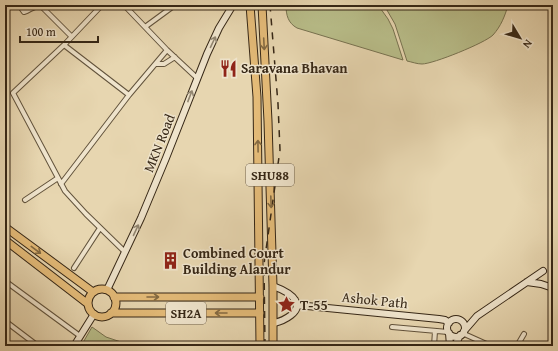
<svg xmlns="http://www.w3.org/2000/svg" width="558" height="351" viewBox="0 0 558 351" font-family="'Gentium Book Plus',serif">
	<rect width="100%" height="100%" fill="#e7d6b0"/>
	<filter id="stains"><feTurbulence type="fractalNoise" baseFrequency=".005" numOctaves="4"/><feColorMatrix values="0 0 0 0 .2 0 0 0 0 .09 0 0 0 0 .02 0 0 0 .5 -.17"/></filter>
	<radialGradient id="worn" r=".72"><stop offset=".6" stop-color="#630" stop-opacity="0"/><stop offset="1" stop-color="#630" stop-opacity=".3"/></radialGradient>
	<!-- green -->
	<path fill="#b8bd89" stroke="#777250" d="M 286,5 L 378,5 L 388,19 L 393,29 L 403,60 L 297,28 C 288,23 286,15 286,5 Z
		M 384,5 L 508,5 C 505,16 501,26 493,35 C 485,43 433,64 422,64 C 417,64 412,62 407,61 L 395,24 Z
		M 92,327 L 106,337 L 133,346 L 81,346 Z"/>
	<g fill="none" stroke-linecap="round" stroke-linejoin="round">
		<defs>
			<path id="street" d="M 19,5 L 24,12 C 31,10 32,6 41,6 L 71,36
				M 102,5 L 64,45 L 13,93 L 65,191 L 86,214 L 125,252
				M 124,5 L 167,50 L 197,78
				M 5,26 L 6,27
				M 145,27 L 175,5
				M 64,45 L 129,95
				M 156,64 L 164,64 L 175,57
				M 61,184 L 129,95 L 167,50
				M 25,200 L 58,178
				M 74,268 L 100,228
				M 5,281 L 80,336
				M 5,321 L 38,346
				M 392,327 L 448,332
				M 462,333 L 491,346
				M 434,346 L 435,331
				M 517,346 L 524,334"/>
			<path id="secondary" d="M 527,282 L 541,284 L 553,288
				M 273,286 C 281,289 291,293 295,300 C 303,312 283,321 274,323
				M 107,290 L 141,218 L 166,158 L 207,54 L 219,28 L 233,5
				M 297,305 L 439,319 L 445,320 L 449,323
				M447 328a9 9 0 1 1 18 0a9 9 0 1 1-18 0Z
				M 464,331 L 477,316 L 543,271
				M 449,333 L 450,346
				M 74,346 L 94,314
				M 455,346 L 460,335"/>
			<path id="primary" d="M 250,5 L 257,97 L 260,346
				M 262,5 L 268,121 L 273,286 L 273,346
				M 5,227 L 93,292
				M 5,240 L 88,304
				M88 303a14 14 0 1 1 28 0a14 14 0 1 1-28 0Z
				M 114,297 L 260,297
				M 111,313 L 260,313"/>
		</defs>
		<!-- street casing -->
		<use href="#street" stroke="#62533c" stroke-width="6"/>
		<!-- secondary casing -->
		<use href="#secondary" stroke="#362716" stroke-width="8"/>
		<!-- primary casing -->
		<use href="#primary" stroke="#362716" stroke-width="9"/>
		<!-- street -->
		<use href="#street" stroke="#efe4cc" stroke-width="4"/>
		<!-- secondary -->
		<use href="#secondary" stroke="#efe4cc" stroke-width="6"/>
		<!-- primary -->
		<use href="#primary" stroke="#e4bb78" stroke-width="7"/>
		<!-- rail -->
		<path stroke="#362716" stroke-width="1.5" stroke-dasharray="7 7" stroke-linecap="butt" d="M 265,346 L 264,264 L 280,150 L 278,104 L 270,5"/>
	</g>
	<!-- one-way arrows -->
	<defs><path id="oneway-shaft" d="M-6 0H5M1.5-3L5.5 0L1.5 3" fill="none" stroke-width="1.6" stroke-linecap="round" stroke-linejoin="round"/></defs>
	<g stroke="#928671">
		<use href="#oneway-shaft" transform="translate(213 42) rotate(-65)"/>
		<use href="#oneway-shaft" transform="translate(190 96) rotate(-69)"/>
		<use href="#oneway-shaft" transform="translate(136 230) rotate(-65)"/>
	</g>
	<g stroke="#846a42">
		<use href="#oneway-shaft" transform="translate(264 44) rotate(87)"/>
		<use href="#oneway-shaft" transform="translate(258 146) rotate(-91)"/>
		<use href="#oneway-shaft" transform="translate(271 202) rotate(88)"/>
		<use href="#oneway-shaft" transform="translate(36 250) rotate(37)"/>
		<use href="#oneway-shaft" transform="translate(153 297)"/>
		<use href="#oneway-shaft" transform="translate(221 313) rotate(-180)"/>
	</g>
	<!-- icons -->
	<defs>
		<symbol id="restaurant-bare" viewBox="-9 -9 18 18"><path d="M-5-6h1v4h1v-4h1v4h1v-4h1v5L-1.5 .5V6h-2V.5L-5-1ZM5-6V6H3V1.5H1.5Q1.5-4 5-6Z" fill="#8f2418" stroke="#efe4cc" stroke-width="2.5" paint-order="stroke"/></symbol>
		<symbol id="building-bare" viewBox="-9 -9 18 18"><path d="M-4-6H4V6H1V3H-1V6H-4ZM-2.5-4.3h1.7v1.8h-1.7ZM.8-4.3h1.7v1.8H.8ZM-2.5-1h1.7V.8h-1.7ZM.8-1h1.7V.8H.8Z" fill="#8f2418" stroke="#efe4cc" stroke-width="2.5" paint-order="stroke"/></symbol>
		<symbol id="sight-bare" viewBox="-9 -9 18 18"><path d="M0-6L1.8-2.2L6-1.7L2.9 1.2L3.7 5.4L0 3.3L-3.7 5.4L-2.9 1.2L-6-1.7L-1.8-2.2Z" fill="#8f2418" stroke="#efe4cc" stroke-width="2.5" paint-order="stroke"/></symbol>
	</defs>
	<g fill-rule="evenodd">
		<use href="#restaurant-bare" x="216" y="56" width="25" height="25"/>
		<use href="#building-bare" x="158" y="248" width="25" height="25"/>
		<use href="#sight-bare" x="274" y="292" width="25" height="25"/>
	</g>
	<g text-anchor="middle" dominant-baseline="central" stroke-width="3" stroke-linejoin="round" paint-order="stroke">
		<!-- shield labels -->
		<g fill="#efe4cc" stroke="#6e604d" stroke-width="1">
			<rect x="246" y="164" width="48" height="22" rx="3"/>
			<rect x="166" y="302" width="40" height="22" rx="3"/>
		</g>
		<g font-size="13" font-weight="bold" fill="#362716">
			<text x="270" y="175">SHU88</text>
			<text x="186" y="313">SH2A</text>
		</g>
		<!-- poi labels -->
		<g font-size="14" font-weight="bold" fill="#362716" stroke="#efe4cc" text-anchor="start">
			<text x="241" y="68">Saravana Bhavan</text>
			<text x="183" y="253">Combined Court<tspan x="183" dy="16">Building Alandur</tspan></text>
			<text x="300" y="305">T-55</text>
		</g>
		<!-- street labels -->
		<g font-size="14" fill="#362716" stroke="#efe4cc">
			<text transform="translate(159 143) rotate(-68)">MKN Road</text>
			<text transform="translate(375 300) rotate(6)">Ashok Path</text>
		</g>
	</g>
	<!-- margin -->
	<rect width="558" height="351" fill="none" stroke="#e7d6b0" stroke-width="20"/>
	<rect x="6" y="6" width="546" height="339" fill="none" stroke="#362716" stroke-width="2"/>
	<rect x="10" y="10" width="538" height="331" fill="none" stroke="#362716"/>
	<!-- north arrow -->
	<g transform="translate(520 38) rotate(128)" stroke="#efe4cc" stroke-width="3" paint-order="stroke">
	<path d="M0-3L7 15L0 10L-7 15Z" fill="#362716"/>
	<text y="-6" font-size="11" font-weight="bold" text-anchor="middle" fill="#362716">N</text>
	</g>
	<!-- scale -->
	<path d="M20 36v6h78v-6" fill="none" stroke="#362716" stroke-width="2"/>
	<text x="26" y="36" font-size="12" fill="#362716" stroke="#efe4cc" stroke-width="3" paint-order="stroke">100 m</text>
	<rect width="100%" height="100%" filter="url(#stains)"/>
	<rect width="100%" height="100%" fill="url(#worn)"/>
</svg>
